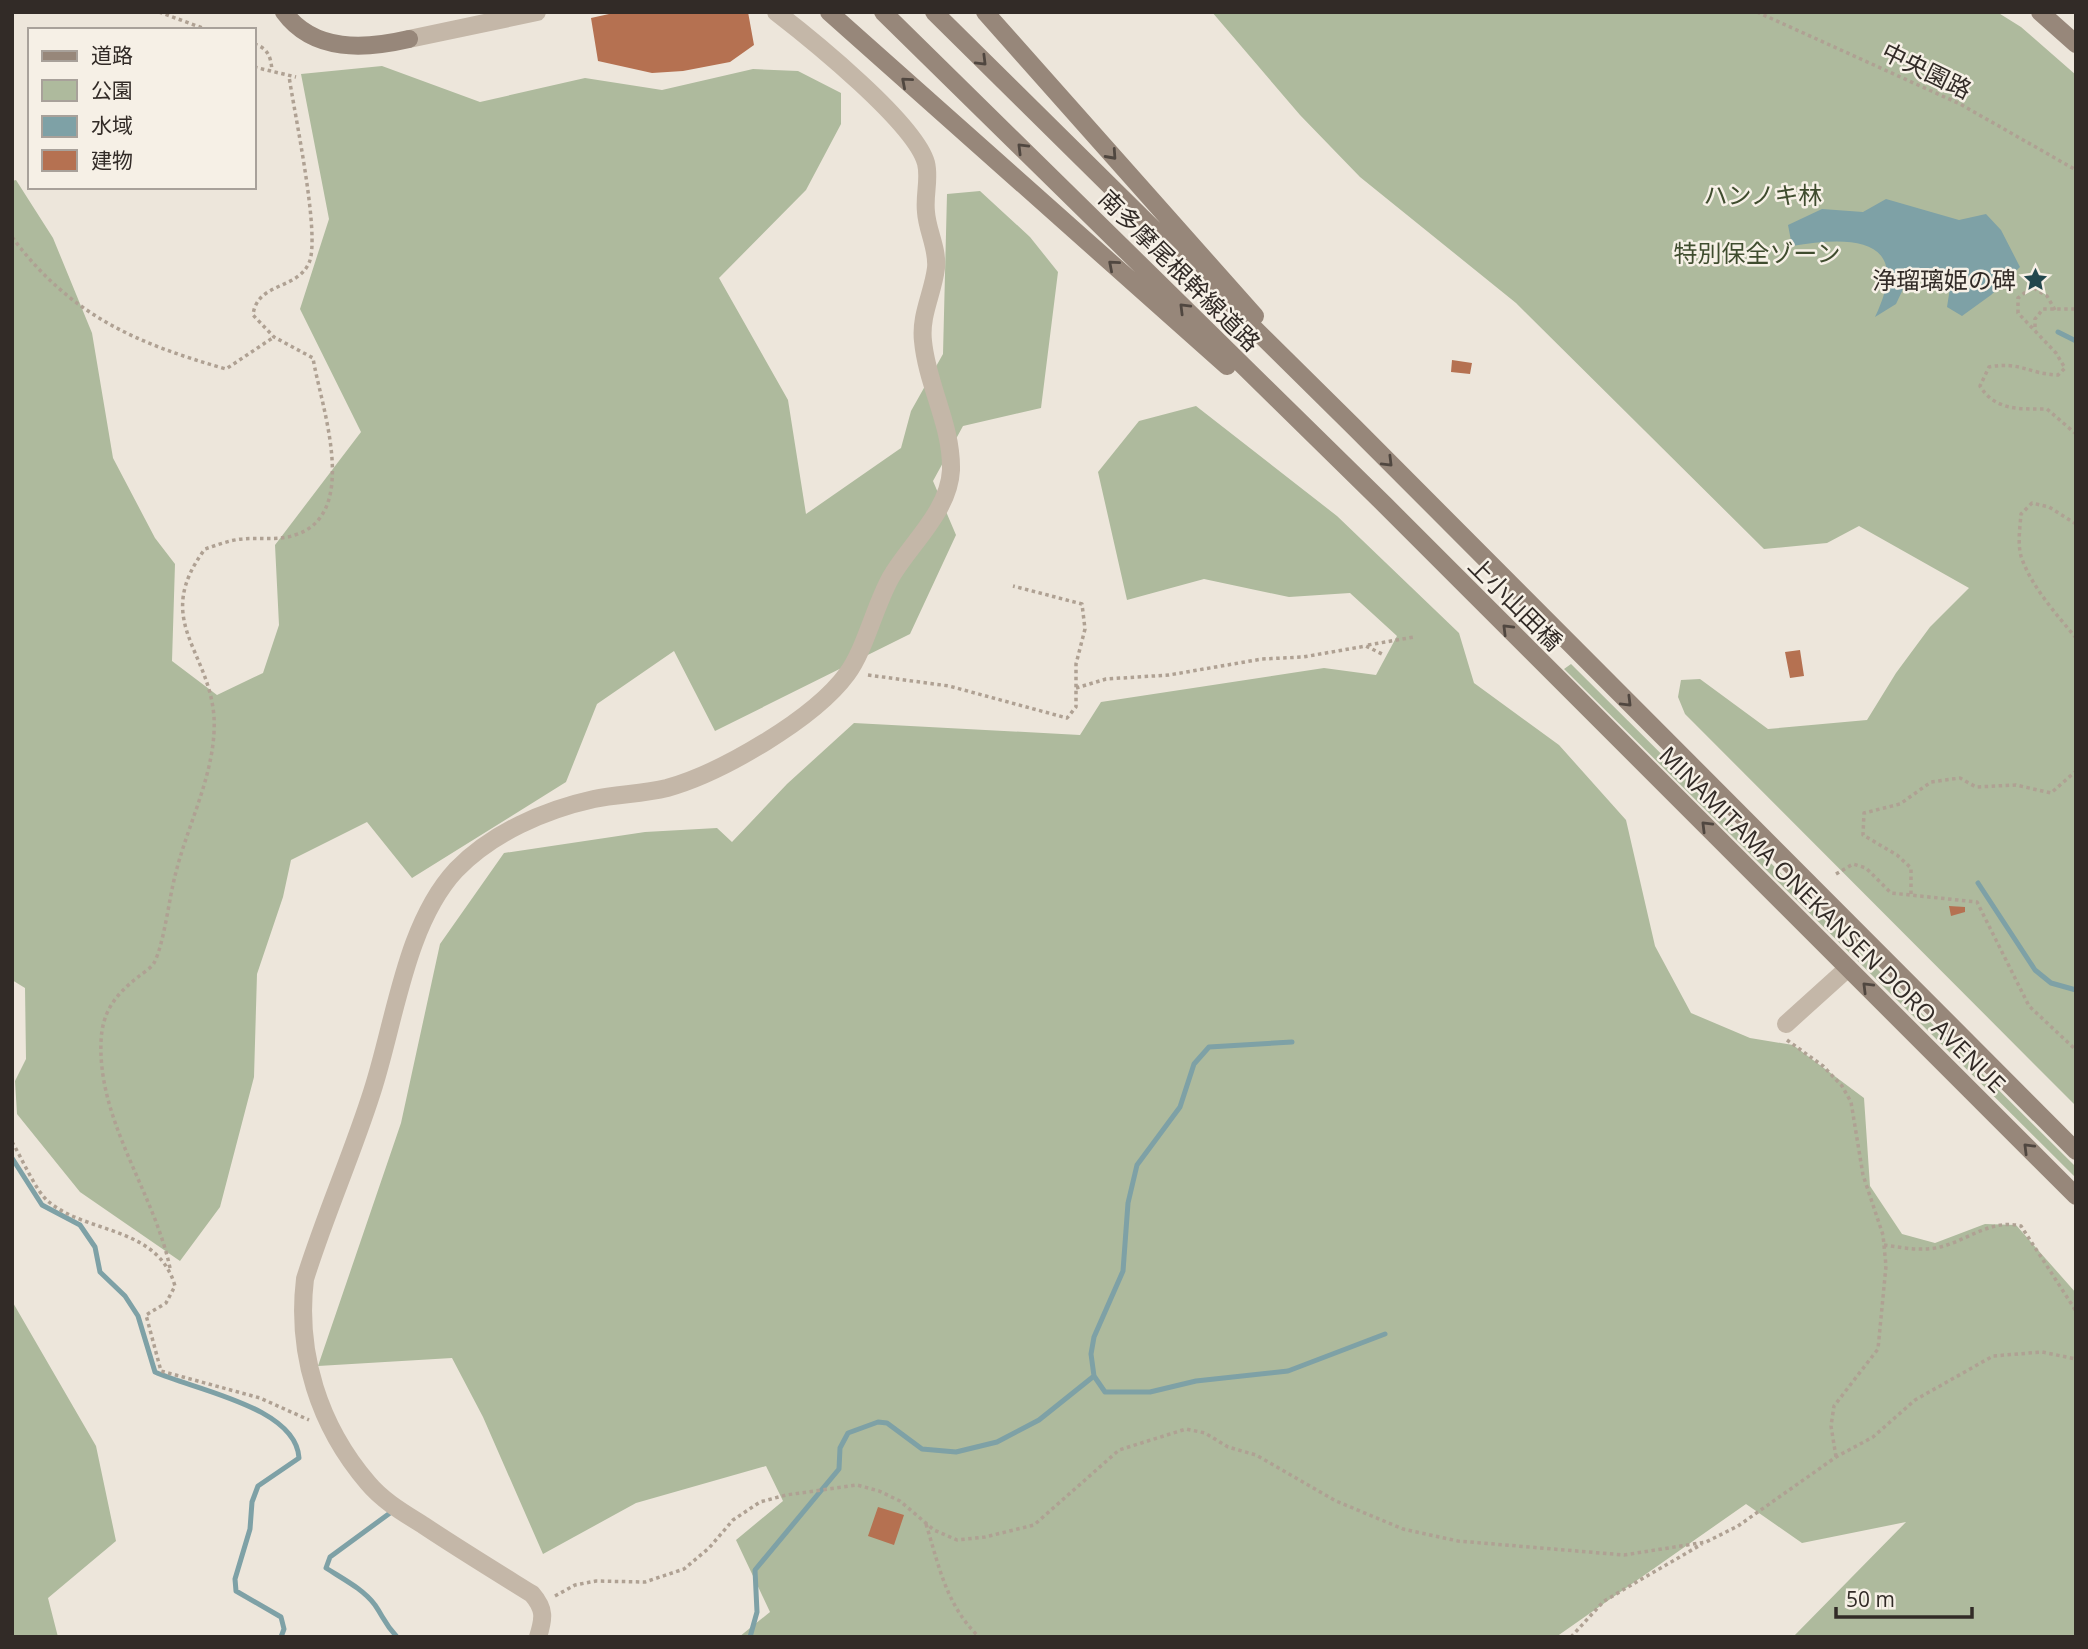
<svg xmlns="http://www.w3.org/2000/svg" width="2088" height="1649" viewBox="0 0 2088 1649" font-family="'Open Sans','Noto Sans JP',sans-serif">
	<rect width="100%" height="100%" fill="#ede6db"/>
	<!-- green -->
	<path fill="#aeba9d" d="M 1212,12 L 1997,12 L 2021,27 L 2076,75 L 2076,1106 L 1685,714 L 1678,697 L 1681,680 L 1700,679 L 1768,729 L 1867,720 L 1896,673 L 1930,627 L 1969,588 L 1859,526 L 1827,543 L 1764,549 L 1516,303 L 1360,177 L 1300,115 Z
		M 382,66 L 480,102 L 585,78 L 662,90 L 753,69 L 798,71 L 841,93 L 841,124 L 806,190 L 719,278 L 788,400 L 806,514 L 901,448 L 911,411 L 943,354 L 947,194 L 980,191 L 1030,237 L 1058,272 L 1041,408 L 963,426 L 933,481 L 956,535 L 910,634 L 715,731 L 674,651 L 597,704 L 566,782 L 412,878 L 367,822 L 291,860 L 283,897 L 257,974 L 254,1077 L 220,1207 L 180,1261 L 80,1192 L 17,1114 L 15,1081 L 26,1059 L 25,988 L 12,980 L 12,181 L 16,180 L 53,238 L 92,333 L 113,458 L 155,538 L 175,564 L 172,661 L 217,695 L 263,673 L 279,625 L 275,545 L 361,432 L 300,309 L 329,219 L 301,74 Z
		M 1196,406 L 1337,516 L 1459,633 L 1474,683 L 1559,745 L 1626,820 L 1655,946 L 1691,1013 L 1750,1038 L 1793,1045 L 1864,1098 L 1870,1186 L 1902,1234 L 1935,1243 L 1985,1224 L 2016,1225 L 2076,1293 L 2076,1637 L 1793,1637 L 1906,1522 L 1802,1543 L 1746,1504 L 1556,1637 L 739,1637 L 770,1612 L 736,1540 L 783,1501 L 766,1466 L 636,1503 L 543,1554 L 483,1417 L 452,1358 L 318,1366 L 401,1123 L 440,944 L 504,853 L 645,832 L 717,828 L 732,842 L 787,784 L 854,723 L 1080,735 L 1101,702 L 1324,668 L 1376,675 L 1397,636 L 1350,593 L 1289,597 L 1204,579 L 1127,600 L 1098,472 L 1139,421 Z
		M 1571,664 L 2076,1167 L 2076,1178 L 1564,669 Z
		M 12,1301 L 96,1446 L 116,1541 L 48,1598 L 58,1637 L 12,1637 Z"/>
	<!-- water -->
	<path fill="#7ea1a6" d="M 1886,199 L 1959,220 L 1986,214 L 2001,230 L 2020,267 L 1991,295 L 1962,316 L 1947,307 L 1950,288 L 1941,274 L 1921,273 L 1905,285 L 1896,304 L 1875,317 C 1914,236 1851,236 1792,246 L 1788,225 L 1822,209 L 1863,212 Z"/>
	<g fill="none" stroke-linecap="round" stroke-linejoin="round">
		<!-- stream -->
		<path stroke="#7ea1a6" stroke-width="5" d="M 2058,332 L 2076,341
			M 1978,883 L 2035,970 L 2051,983 L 2076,990
			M 1292,1042 L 1209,1047 L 1194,1064 L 1180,1107 L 1137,1165 L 1128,1203 L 1123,1271 L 1094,1337 L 1091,1354 L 1094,1376 L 1105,1392 L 1150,1392 L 1196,1381 L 1288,1371 L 1385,1334
			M 12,1158 L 42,1205 L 80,1225 L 95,1247 L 100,1272 L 125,1296 L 138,1316 L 155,1372 C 195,1390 296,1407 299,1458 L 258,1486 L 252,1502 L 250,1529 L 235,1579 L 236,1591 L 281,1617 L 284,1629 L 281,1637
			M 390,1513 L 330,1557 L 326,1568 C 343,1579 363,1589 375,1605 C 384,1618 384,1623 397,1637
			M 750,1637 L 757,1612 L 755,1570 L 839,1469 L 840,1448 L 848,1433 L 878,1422 L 887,1423 L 922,1449 L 956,1452 L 997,1442 L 1039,1420 L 1094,1376"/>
	</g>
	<!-- building -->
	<path fill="#b57151" d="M 618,12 L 748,12 L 754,45 L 730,62 L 683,71 L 652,73 L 598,61 L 591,18 Z
		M 1452,360 L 1472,363 L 1470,374 L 1451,372 Z
		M 1800,650 L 1804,676 L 1790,678 L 1785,652 Z
		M 1949,906 L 1965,907 L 1965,912 L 1951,916 Z
		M 878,1507 L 904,1515 L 894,1545 L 868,1536 Z"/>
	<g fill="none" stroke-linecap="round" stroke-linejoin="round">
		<!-- path -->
		<path stroke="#afa193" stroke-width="3.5" stroke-dasharray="3.5 3.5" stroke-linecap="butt" d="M 159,12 L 208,30
			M 1757,12 L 1960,104 L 2076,170
			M 254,44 C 268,48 271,57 272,71
			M 254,67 L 296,77
			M 12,237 C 70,315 135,343 226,369 L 274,337
			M 2055,310 L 2047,296 L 2032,287 L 2018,298 L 2018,313 L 2056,353 L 2065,368 L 2058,375 C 2029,374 2020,361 1989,367 L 1980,386 C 1995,411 2021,409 2047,409 L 2076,434
			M 2035,327 L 2035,319 L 2043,309 L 2076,309
			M 2076,524 L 2049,507 L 2032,503 L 2021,514 C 2020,528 2017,546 2022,559 C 2032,587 2057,615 2076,638
			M 1368,645 L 1414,637
			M 868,675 L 949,686 L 1067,718 L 1076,707 L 1076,664 L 1085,629 L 1082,604 L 1013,586
			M 1076,688 L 1106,679 L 1169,675 L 1262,659 L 1303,657 L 1366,646 L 1382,654
			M 1836,874 L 1853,864 L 1866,868 L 1891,893 L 1977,902 L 2029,1006 L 2076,1050
			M 1911,894 L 1911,868 L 1897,855 L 1863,835 L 1864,813 L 1900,804 L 1931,782 L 1960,778 L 1976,787 L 2016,785 L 2051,793 L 2076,771
			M 1787,1040 L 1823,1066 L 1842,1086 L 1851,1102 L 1863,1175 L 1883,1235 L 1886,1266 L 1878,1349 L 1834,1406 L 1831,1426 L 1836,1457
			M 12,1142 C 22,1158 36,1192 49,1202 C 87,1234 158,1226 175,1286 L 166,1303 L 146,1315 L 161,1371 L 260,1398 L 309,1420
			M 1884,1245 C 1904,1248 1924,1252 1944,1246 C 1970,1238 1993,1219 2021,1226 L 2076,1311
			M 170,1268 C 154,1192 98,1122 101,1042 C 102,1012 115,995 138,977 C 143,973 151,968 154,963 C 164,944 169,899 175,876 C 187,825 217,771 214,717 C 209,649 152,620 205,549 C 217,545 230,540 242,539 C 260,537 278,541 295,535 C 362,514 320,403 313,358 L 274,337 L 253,315 C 257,282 297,290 309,263 C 321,236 294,112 289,76
			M 926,1524 C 939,1566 946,1605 979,1637
			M 555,1596 L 575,1585 L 596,1581 L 645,1582 L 684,1569 L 709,1548 L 733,1520 L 760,1502 L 786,1495 L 857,1485 L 879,1491 L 900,1501 L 934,1530 L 957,1540 L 985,1537 L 1034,1525 L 1119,1450 L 1186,1429 L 1205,1433 L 1228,1447 L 1256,1455 L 1336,1501 L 1403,1529 L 1458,1541 L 1624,1555 L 1706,1542 L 1738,1526 L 1836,1457 L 1873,1437 L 1915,1400 L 1993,1356 L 2042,1352 L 2076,1359
			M 1571,1637 L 1604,1601 L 1702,1544"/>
		<!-- street -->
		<path stroke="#c4b7a8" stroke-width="18" d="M 409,39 L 537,12
			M 1786,1024 L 1848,968
			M 538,1637 C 544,1618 545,1609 532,1594 C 495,1571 459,1549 423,1525 C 404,1513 383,1501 368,1483 C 319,1426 296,1353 305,1279 C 325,1215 352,1155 372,1092 C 395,1022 405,925 456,870 C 492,833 544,810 594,799 C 618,794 643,794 667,788 C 721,773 814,719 847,674 C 865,650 875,605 891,577 C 911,543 949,511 951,470 C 952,425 927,385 923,341 C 920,315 933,293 936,268 C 938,249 927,230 926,212 C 924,195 930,179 926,163 C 915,123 811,39 776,12"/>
		<!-- secondary -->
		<path stroke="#97877a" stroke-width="18" d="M 284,12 C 314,53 366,49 409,39
			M 829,12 L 1227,366
			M 883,12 L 1385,505 L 2076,1196
			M 934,12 L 1354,427 L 2076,1151
			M 985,12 L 1255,316
			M 2040,12 L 2076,44"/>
	</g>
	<!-- one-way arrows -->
	<defs><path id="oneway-chevron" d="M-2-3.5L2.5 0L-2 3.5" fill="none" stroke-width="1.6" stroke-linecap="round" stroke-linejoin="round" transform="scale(1.75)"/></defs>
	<g stroke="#504740">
		<use href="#oneway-chevron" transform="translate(982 61) rotate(45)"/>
		<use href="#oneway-chevron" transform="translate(906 82) rotate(-139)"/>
		<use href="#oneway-chevron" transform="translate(1022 148) rotate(-135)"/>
		<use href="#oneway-chevron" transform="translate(1112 155) rotate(48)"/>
		<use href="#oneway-chevron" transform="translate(1113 265) rotate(-139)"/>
		<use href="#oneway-chevron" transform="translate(1184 308) rotate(-135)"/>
		<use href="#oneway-chevron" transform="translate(1388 462) rotate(45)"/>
		<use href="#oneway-chevron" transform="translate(1507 629) rotate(-135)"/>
		<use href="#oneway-chevron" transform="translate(1627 702) rotate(45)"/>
		<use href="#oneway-chevron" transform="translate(1706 826) rotate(-135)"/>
		<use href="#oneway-chevron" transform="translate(1867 987) rotate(-135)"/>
		<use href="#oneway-chevron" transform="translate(2028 1148) rotate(-135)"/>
	</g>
	<!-- icons -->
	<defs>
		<symbol id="sight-bare" viewBox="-9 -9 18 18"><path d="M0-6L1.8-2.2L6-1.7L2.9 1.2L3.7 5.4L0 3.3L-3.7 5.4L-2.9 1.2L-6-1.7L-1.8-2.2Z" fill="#23474d" stroke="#f6f0e6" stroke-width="2.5" paint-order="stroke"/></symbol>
	</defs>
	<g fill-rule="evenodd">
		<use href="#sight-bare" x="2018" y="262" width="35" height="35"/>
	</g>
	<g text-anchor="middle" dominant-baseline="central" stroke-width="5" stroke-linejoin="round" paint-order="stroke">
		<!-- street labels -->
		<g font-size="24" fill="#322b27" stroke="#f6f0e6">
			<text transform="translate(1927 70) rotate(26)">中央園路</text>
			<text transform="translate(1180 270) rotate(45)">南多摩尾根幹線道路</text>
			<text transform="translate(1516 603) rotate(45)">上小山田橋</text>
			<text transform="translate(1833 919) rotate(45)">MINAMITAMA ONEKANSEN DORO AVENUE</text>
		</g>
		<!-- park labels -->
		<g font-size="24" fill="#3f4c2e" stroke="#f6f0e6">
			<text x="1763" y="194">ハンノキ林</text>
			<text x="1757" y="252">特別保全ゾーン</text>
		</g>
		<!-- poi labels -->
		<g font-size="24" fill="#322b27" stroke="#f6f0e6" text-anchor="end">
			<text x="2016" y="279">浄瑠璃姫の碑</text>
		</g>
	</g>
	<!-- border -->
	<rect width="2088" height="1649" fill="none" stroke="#322b27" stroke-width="28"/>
	<!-- legend -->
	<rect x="28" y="28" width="228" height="161" fill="#f6f0e6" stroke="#a8a19a" stroke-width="2"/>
	<rect x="42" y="51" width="35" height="10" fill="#97877a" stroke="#a8a19a" stroke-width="2"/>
	<text x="91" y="63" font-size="21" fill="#322b27">道路</text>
	<rect x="42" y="80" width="35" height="21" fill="#aeba9d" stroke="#a8a19a" stroke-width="2"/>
	<text x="91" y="98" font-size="21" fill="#322b27">公園</text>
	<rect x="42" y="116" width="35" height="21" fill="#7ea1a6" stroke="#a8a19a" stroke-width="2"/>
	<text x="91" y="133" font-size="21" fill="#322b27">水域</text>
	<rect x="42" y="150" width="35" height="21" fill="#b57151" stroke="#a8a19a" stroke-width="2"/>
	<text x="91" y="168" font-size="21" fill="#322b27">建物</text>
	<!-- scale -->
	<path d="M1836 1607v10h136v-10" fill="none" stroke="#322b27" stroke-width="3.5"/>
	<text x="1846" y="1607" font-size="21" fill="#322b27" stroke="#f6f0e6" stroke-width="5" paint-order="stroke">50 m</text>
</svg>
